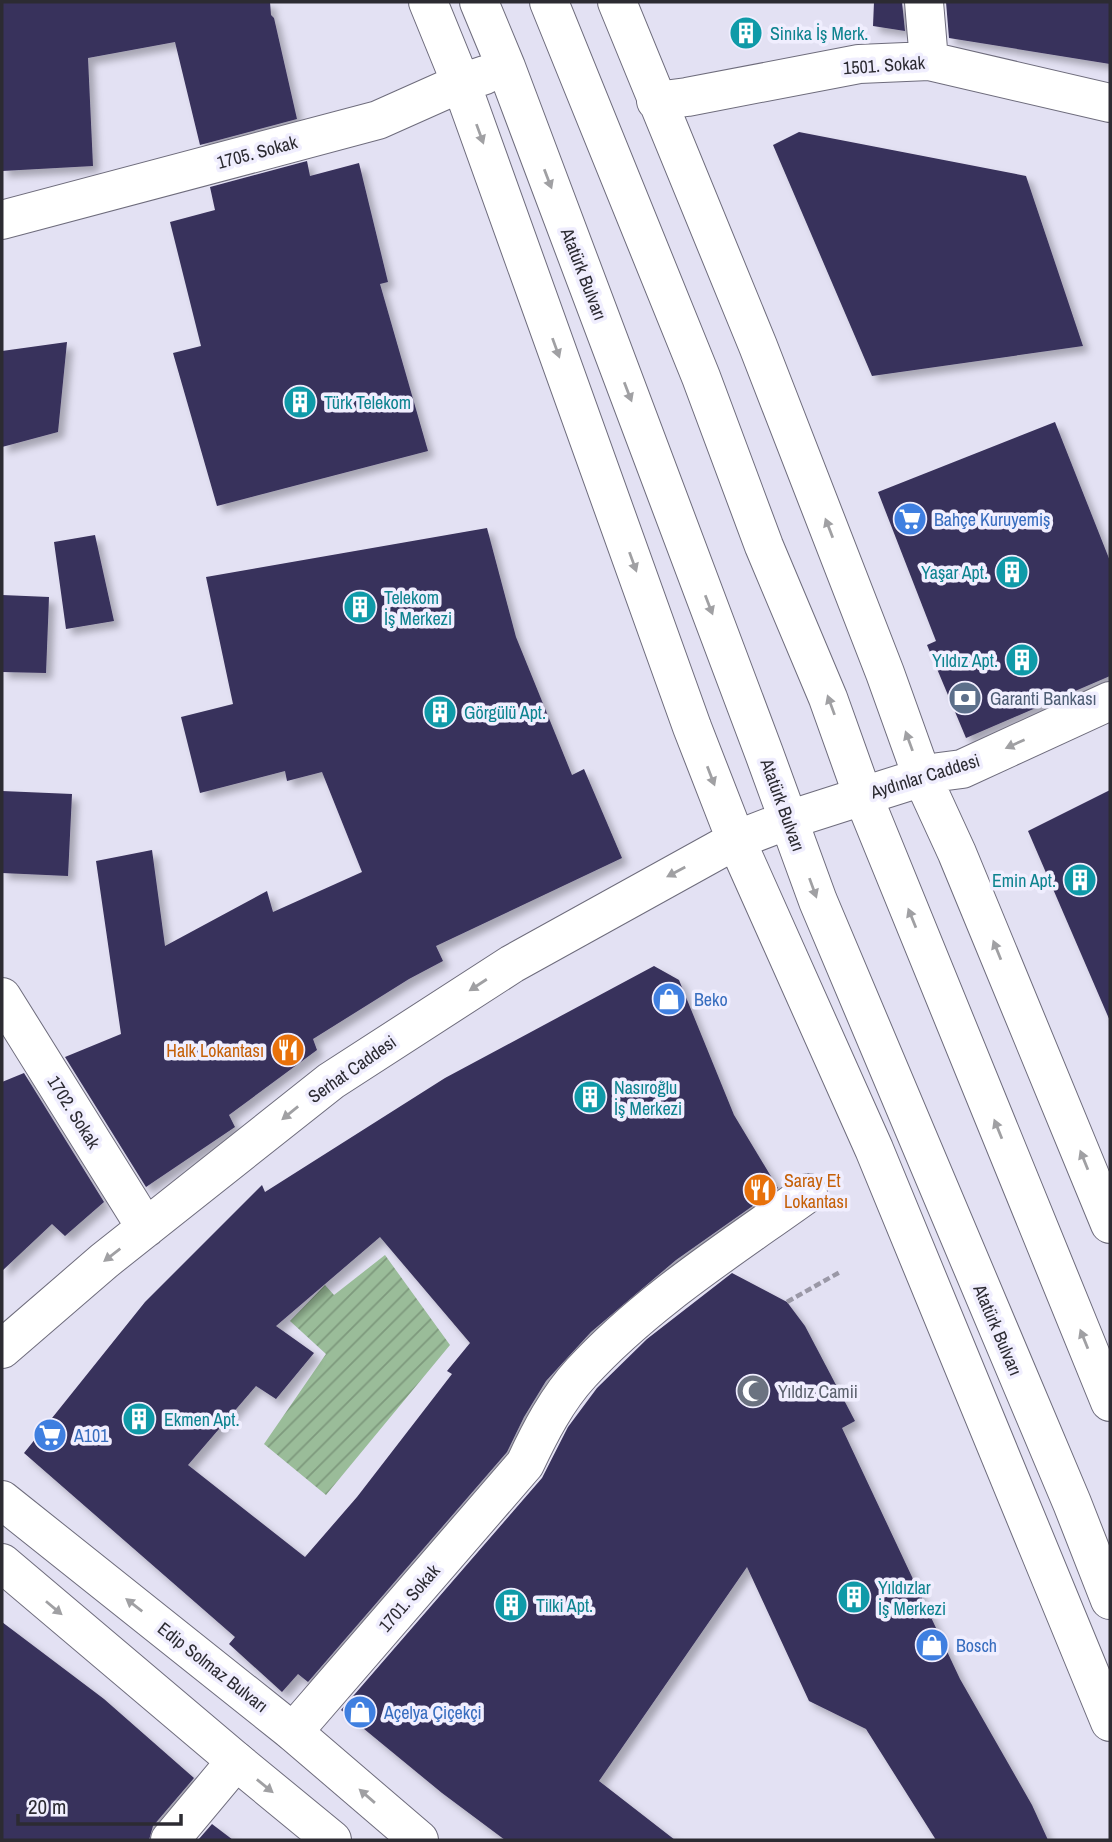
<svg xmlns="http://www.w3.org/2000/svg" width="1112" height="1842" viewBox="0 0 1112 1842" font-family="'Archivo Narrow',sans-serif">
	<defs>
		<pattern id="garden-furrows" width="10" height="10" patternUnits="userSpaceOnUse" patternTransform="scale(1.75)"><rect width="10" height="10" fill="#9abc99"/><path d="M-1 1l2-2M0 10L10 0M9 11l2-2" fill="none" stroke="#7e997d"/></pattern>
		<filter id="shadow"><feDropShadow dx="6" dy="6" stdDeviation="3.5" flood-color="#0004"/></filter>
	</defs>
	<rect width="100%" height="100%" fill="#e3e1f3"/>
	<!-- garden -->
	<path fill="url(#garden-furrows)" d="M 385,1255 L 450,1345 L 326,1495 L 264,1444 L 326,1354 L 290,1321 L 325,1285 L 334,1295 Z"/>
	<!-- building -->
	<path fill="#39315b" fill-rule="evenodd" filter="url(#shadow)" d="M 2,2 L 270,2 L 271,15 L 274,18 L 297,119 L 200,145 L 175,42 L 88,58 L 93,166 L 2,171 Z
		M 874,2 L 902,2 L 905,31 L 873,26 Z
		M 946,2 L 1110,2 L 1110,64 L 949,38 Z
		M 799,132 L 1026,176 L 1083,346 L 872,376 L 773,145 Z
		M 307,161 L 310,176 L 359,163 L 388,282 L 380,284 L 428,451 L 217,506 L 173,353 L 201,346 L 170,222 L 215,210 L 210,187 Z
		M 67,342 L 58,432 L 2,447 L 2,351 Z
		M 1055,422 L 1110,561 L 1110,676 L 966,738 L 927,645 L 936,641 L 878,492 Z
		M 487,528 L 516,637 L 572,775 L 584,769 L 622,858 L 436,946 L 443,961 L 409,979 L 313,1039 L 317,1050 L 229,1115 L 235,1127 L 146,1187 L 65,1057 L 121,1034 L 96,861 L 152,850 L 165,946 L 267,891 L 273,912 L 362,872 L 322,772 L 287,781 L 285,771 L 200,793 L 181,717 L 233,704 L 206,577 Z
		M 95,535 L 114,621 L 66,629 L 54,542 Z
		M 2,595 L 49,597 L 46,673 L 2,672 Z
		M 1110,790 L 1110,1021 L 1028,831 Z
		M 2,791 L 72,794 L 68,876 L 2,873 Z
		M 654,966 L 679,980 L 734,1115 L 778,1188 L 676,1260 L 591,1332 L 546,1381 L 524,1417 L 507,1452 L 308,1682 L 298,1674 L 282,1692 L 229,1644 L 235,1637 L 24,1453 L 145,1302 L 262,1185 L 265,1192 L 445,1078 ZM 380,1237 L 470,1343 L 447,1371 L 452,1374 L 357,1497 L 305,1557 L 188,1465 L 256,1386 L 276,1399 L 314,1353 L 276,1326 Z
		M 24,1073 L 104,1202 L 65,1236 L 52,1224 L 2,1271 L 2,1082 Z
		M 732,1273 L 787,1302 L 805,1326 L 855,1421 L 842,1428 L 960,1679 L 1032,1805 L 1048,1840 L 936,1840 L 866,1729 L 809,1701 L 747,1567 L 599,1781 L 675,1840 L 505,1840 L 442,1793 L 341,1710 L 542,1478 L 568,1427 L 597,1388 L 647,1339 Z
		M 2,1622 L 104,1699 L 194,1778 L 153,1826 L 149,1840 L 2,1840 Z
		M 212,1824 L 233,1840 L 198,1840 Z"/>
	<g fill="none" stroke-linecap="round" stroke-linejoin="round">
		<defs>
			<path id="minor" d="M 428,2 L 461,83 L 692,727 L 736,840 L 874,1149 L 1110,1722
				M 617,2 L 758,346 L 885,673 L 923,779 L 957,853 L 1110,1224
				M 924,2 L 929,61
				M 656,101 L 687,97 L 859,64 L 929,61 L 1110,103
				M 2,220 L 378,120 L 461,83 L 485,75
				M 2,997 L 146,1228
				M 2,1349 L 104,1261 L 331,1081 L 512,964 L 736,840 L 788,820 L 863,796 L 939,772 L 962,769 L 1110,701
				M 293,1732 L 525,1464 C 540,1432 557,1399 581,1373 C 646,1302 730,1249 808,1193
				M 170,1840 L 236,1761"/>
			<path id="major" d="M 479,2 L 506,67 L 764,753 L 818,901 L 1072,1503 L 1110,1600
				M 549,2 L 701,377 L 764,546 L 828,698 L 863,796 L 1110,1402
				M 2,1500 L 293,1732 L 419,1840
				M 2,1563 L 236,1761 L 332,1840"/>
		</defs>
		<!-- minor casing -->
		<use href="#minor" stroke="#6e6c7c" stroke-width="40"/>
		<!-- major casing -->
		<use href="#major" stroke="#6e6c7c" stroke-width="40"/>
		<!-- path -->
		<path stroke="#9a98a6" stroke-width="4.5" stroke-dasharray="7 3.5" stroke-linecap="butt" d="M 787,1302 L 840,1272"/>
		<!-- minor -->
		<use href="#minor" stroke="#fff" stroke-width="38"/>
		<!-- major -->
		<use href="#major" stroke="#fff" stroke-width="38"/>
	</g>
	<!-- one-way arrows -->
	<defs><path id="oneway-solid" d="M-6-.8H1V-3.2L6.5 0L1 3.2V.8H-6Z" transform="scale(1.75)"/></defs>
	<g fill="#a0a0a3">
		<use href="#oneway-solid" transform="translate(480 134) rotate(70)"/>
		<use href="#oneway-solid" transform="translate(548 179) rotate(69)"/>
		<use href="#oneway-solid" transform="translate(556 348) rotate(70)"/>
		<use href="#oneway-solid" transform="translate(628 392) rotate(69)"/>
		<use href="#oneway-solid" transform="translate(829 528) rotate(-111)"/>
		<use href="#oneway-solid" transform="translate(633 562) rotate(70)"/>
		<use href="#oneway-solid" transform="translate(709 605) rotate(69)"/>
		<use href="#oneway-solid" transform="translate(831 705) rotate(-110)"/>
		<use href="#oneway-solid" transform="translate(909 741) rotate(-110)"/>
		<use href="#oneway-solid" transform="translate(1015 744) rotate(156)"/>
		<use href="#oneway-solid" transform="translate(711 776) rotate(69)"/>
		<use href="#oneway-solid" transform="translate(676 872) rotate(152)"/>
		<use href="#oneway-solid" transform="translate(813 888) rotate(70)"/>
		<use href="#oneway-solid" transform="translate(912 918) rotate(-112)"/>
		<use href="#oneway-solid" transform="translate(997 950) rotate(-112)"/>
		<use href="#oneway-solid" transform="translate(478 985) rotate(147)"/>
		<use href="#oneway-solid" transform="translate(290 1113) rotate(141)"/>
		<use href="#oneway-solid" transform="translate(998 1129) rotate(-112)"/>
		<use href="#oneway-solid" transform="translate(1084 1160) rotate(-112)"/>
		<use href="#oneway-solid" transform="translate(112 1255) rotate(142)"/>
		<use href="#oneway-solid" transform="translate(1084 1339) rotate(-112)"/>
		<use href="#oneway-solid" transform="translate(134 1605) rotate(-142)"/>
		<use href="#oneway-solid" transform="translate(54 1608) rotate(40)"/>
		<use href="#oneway-solid" transform="translate(265 1786) rotate(39)"/>
		<use href="#oneway-solid" transform="translate(367 1796) rotate(-139)"/>
	</g>
	<!-- icons -->
	<defs>
		<symbol id="building-disc" viewBox="-11 -11 22 22"><circle r="9.5" fill="#0f9aa8" stroke="#f0eefe"/><path d="M-4-6H4V6H1V3H-1V6H-4ZM-2.5-4.3h1.7v1.8h-1.7ZM.8-4.3h1.7v1.8H.8ZM-2.5-1h1.7V.8h-1.7ZM.8-1h1.7V.8H.8Z" fill="#fff"/></symbol>
		<symbol id="supermarket-disc" viewBox="-11 -11 22 22"><circle r="9.5" fill="#3f7fe0" stroke="#f0eefe"/><path d="M-6-5.5h2.5l.6 2H6L4.5 2H-2.5L-4.4-4H-6ZM-1.5 3.2a1.3 1.3 0 1 0 .1 0ZM3 3.2a1.3 1.3 0 1 0 .1 0Z" fill="#fff"/></symbol>
		<symbol id="bank-disc" viewBox="-11 -11 22 22"><circle r="9.5" fill="#5c6f8a" stroke="#f0eefe"/><path d="M-6-4H6V4H-6ZM0-2.3a2.3 2.3 0 1 0 0 4.6a2.3 2.3 0 1 0 0-4.6Z" fill="#fff"/></symbol>
		<symbol id="shop-disc" viewBox="-11 -11 22 22"><circle r="9.5" fill="#3f7fe0" stroke="#f0eefe"/><path d="M-5-2.5h2.3a2.7 3.5 0 0 1 5.4 0H5L5.5 6h-11ZM-1.5-2.5h3a1.5 2.3 0 0 0-3 0Z" fill="#fff"/></symbol>
		<symbol id="restaurant-disc" viewBox="-11 -11 22 22"><circle r="9.5" fill="#e8710a" stroke="#f0eefe"/><path d="M-5-6h1v4h1v-4h1v4h1v-4h1v5L-1.5 .5V6h-2V.5L-5-1ZM5-6V6H3V1.5H1.5Q1.5-4 5-6Z" fill="#fff"/></symbol>
		<symbol id="mosque-disc" viewBox="-11 -11 22 22"><circle r="9.5" fill="#6b7280" stroke="#f0eefe"/><path d="M3.5-4.9A6 6 0 1 0 3.5 4.9A5 5 0 1 1 3.5-4.9Z" fill="#fff"/></symbol>
	</defs>
	<g fill-rule="evenodd">
		<use href="#building-disc" x="727" y="14" width="38" height="38"/>
		<use href="#building-disc" x="281" y="383" width="38" height="38"/>
		<use href="#supermarket-disc" x="891" y="500" width="38" height="38"/>
		<use href="#building-disc" x="993" y="553" width="38" height="38"/>
		<use href="#building-disc" x="341" y="588" width="38" height="38"/>
		<use href="#building-disc" x="1003" y="641" width="38" height="38"/>
		<use href="#bank-disc" x="946" y="679" width="38" height="38"/>
		<use href="#building-disc" x="421" y="693" width="38" height="38"/>
		<use href="#building-disc" x="1061" y="861" width="38" height="38"/>
		<use href="#shop-disc" x="650" y="980" width="38" height="38"/>
		<use href="#restaurant-disc" x="269" y="1031" width="38" height="38"/>
		<use href="#building-disc" x="571" y="1078" width="38" height="38"/>
		<use href="#restaurant-disc" x="741" y="1171" width="38" height="38"/>
		<use href="#mosque-disc" x="734" y="1372" width="38" height="38"/>
		<use href="#building-disc" x="120" y="1400" width="38" height="38"/>
		<use href="#supermarket-disc" x="31" y="1416" width="38" height="38"/>
		<use href="#building-disc" x="835" y="1578" width="38" height="38"/>
		<use href="#building-disc" x="492" y="1586" width="38" height="38"/>
		<use href="#shop-disc" x="913" y="1626" width="38" height="38"/>
		<use href="#shop-disc" x="341" y="1693" width="38" height="38"/>
	</g>
	<g text-anchor="middle" dominant-baseline="central" stroke-width="7" stroke-linejoin="round" paint-order="stroke">
		<!-- culture labels -->
		<g font-size="18" fill="#0d838f" stroke="#f0eefe" text-anchor="start">
			<text x="770" y="33">Sinıka İş Merk.</text>
			<text x="324" y="402">Türk Telekom</text>
			<text x="988" y="572" text-anchor="end">Yaşar Apt.</text>
			<text x="384" y="597">Telekom<tspan x="384" dy="21">İş Merkezi</tspan></text>
			<text x="998" y="660" text-anchor="end">Yıldız Apt.</text>
			<text x="464" y="712">Görgülü Apt.</text>
			<text x="1056" y="880" text-anchor="end">Emin Apt.</text>
			<text x="614" y="1087">Nasıroğlu<tspan x="614" dy="21">İş Merkezi</tspan></text>
			<text x="164" y="1419">Ekmen Apt.</text>
			<text x="878" y="1587">Yıldızlar<tspan x="878" dy="21">İş Merkezi</tspan></text>
			<text x="536" y="1605">Tilki Apt.</text>
		</g>
		<!-- street labels -->
		<g font-size="18" fill="#2c2b32" stroke="#f0eefe">
			<text transform="translate(884 65) rotate(-4)">1501. Sokak</text>
			<text transform="translate(257 152) rotate(-15)">1705. Sokak</text>
			<text transform="translate(584 274) rotate(69)">Atatürk Bulvarı</text>
			<text transform="translate(925 776) rotate(-17)">Aydınlar Caddesi</text>
			<text transform="translate(783 805) rotate(70)">Atatürk Bulvarı</text>
			<text transform="translate(352 1069) rotate(-35)">Serhat Caddesi</text>
			<text transform="translate(74 1112) rotate(58)">1702. Sokak</text>
			<text transform="translate(998 1330) rotate(67)">Atatürk Bulvarı</text>
			<text transform="translate(409 1598) rotate(-49)">1701. Sokak</text>
			<text transform="translate(213 1667) rotate(38)">Edip Solmaz Bulvarı</text>
		</g>
		<!-- shop labels -->
		<g font-size="18" fill="#366cbe" stroke="#f0eefe" text-anchor="start">
			<text x="934" y="519">Bahçe Kuruyemiş</text>
			<text x="694" y="999">Beko</text>
			<text x="74" y="1435">A101</text>
			<text x="956" y="1645">Bosch</text>
			<text x="384" y="1712">Açelya Çiçekçi</text>
		</g>
		<!-- service labels -->
		<g font-size="18" fill="#4e5e75" stroke="#f0eefe" text-anchor="start">
			<text x="990" y="698">Garanti Bankası</text>
		</g>
		<!-- food labels -->
		<g font-size="18" fill="#c56008" stroke="#f0eefe" text-anchor="end">
			<text x="264" y="1050">Halk Lokantası</text>
			<text x="784" y="1180" text-anchor="start">Saray Et<tspan x="784" dy="21">Lokantası</tspan></text>
		</g>
		<!-- worship labels -->
		<g font-size="18" fill="#5b616d" stroke="#f0eefe" text-anchor="start">
			<text x="778" y="1391">Yıldız Camii</text>
		</g>
	</g>
	<!-- border -->
	<rect width="1112" height="1842" fill="none" stroke="#2c2b32" stroke-width="7"/>
	<!-- scale -->
	<path d="M18 1814v10h163v-10" fill="none" stroke="#2c2b32" stroke-width="3.5"/>
	<text x="28" y="1814" font-size="21" fill="#2c2b32" stroke="#f0eefe" stroke-width="5" paint-order="stroke">20 m</text>
</svg>
